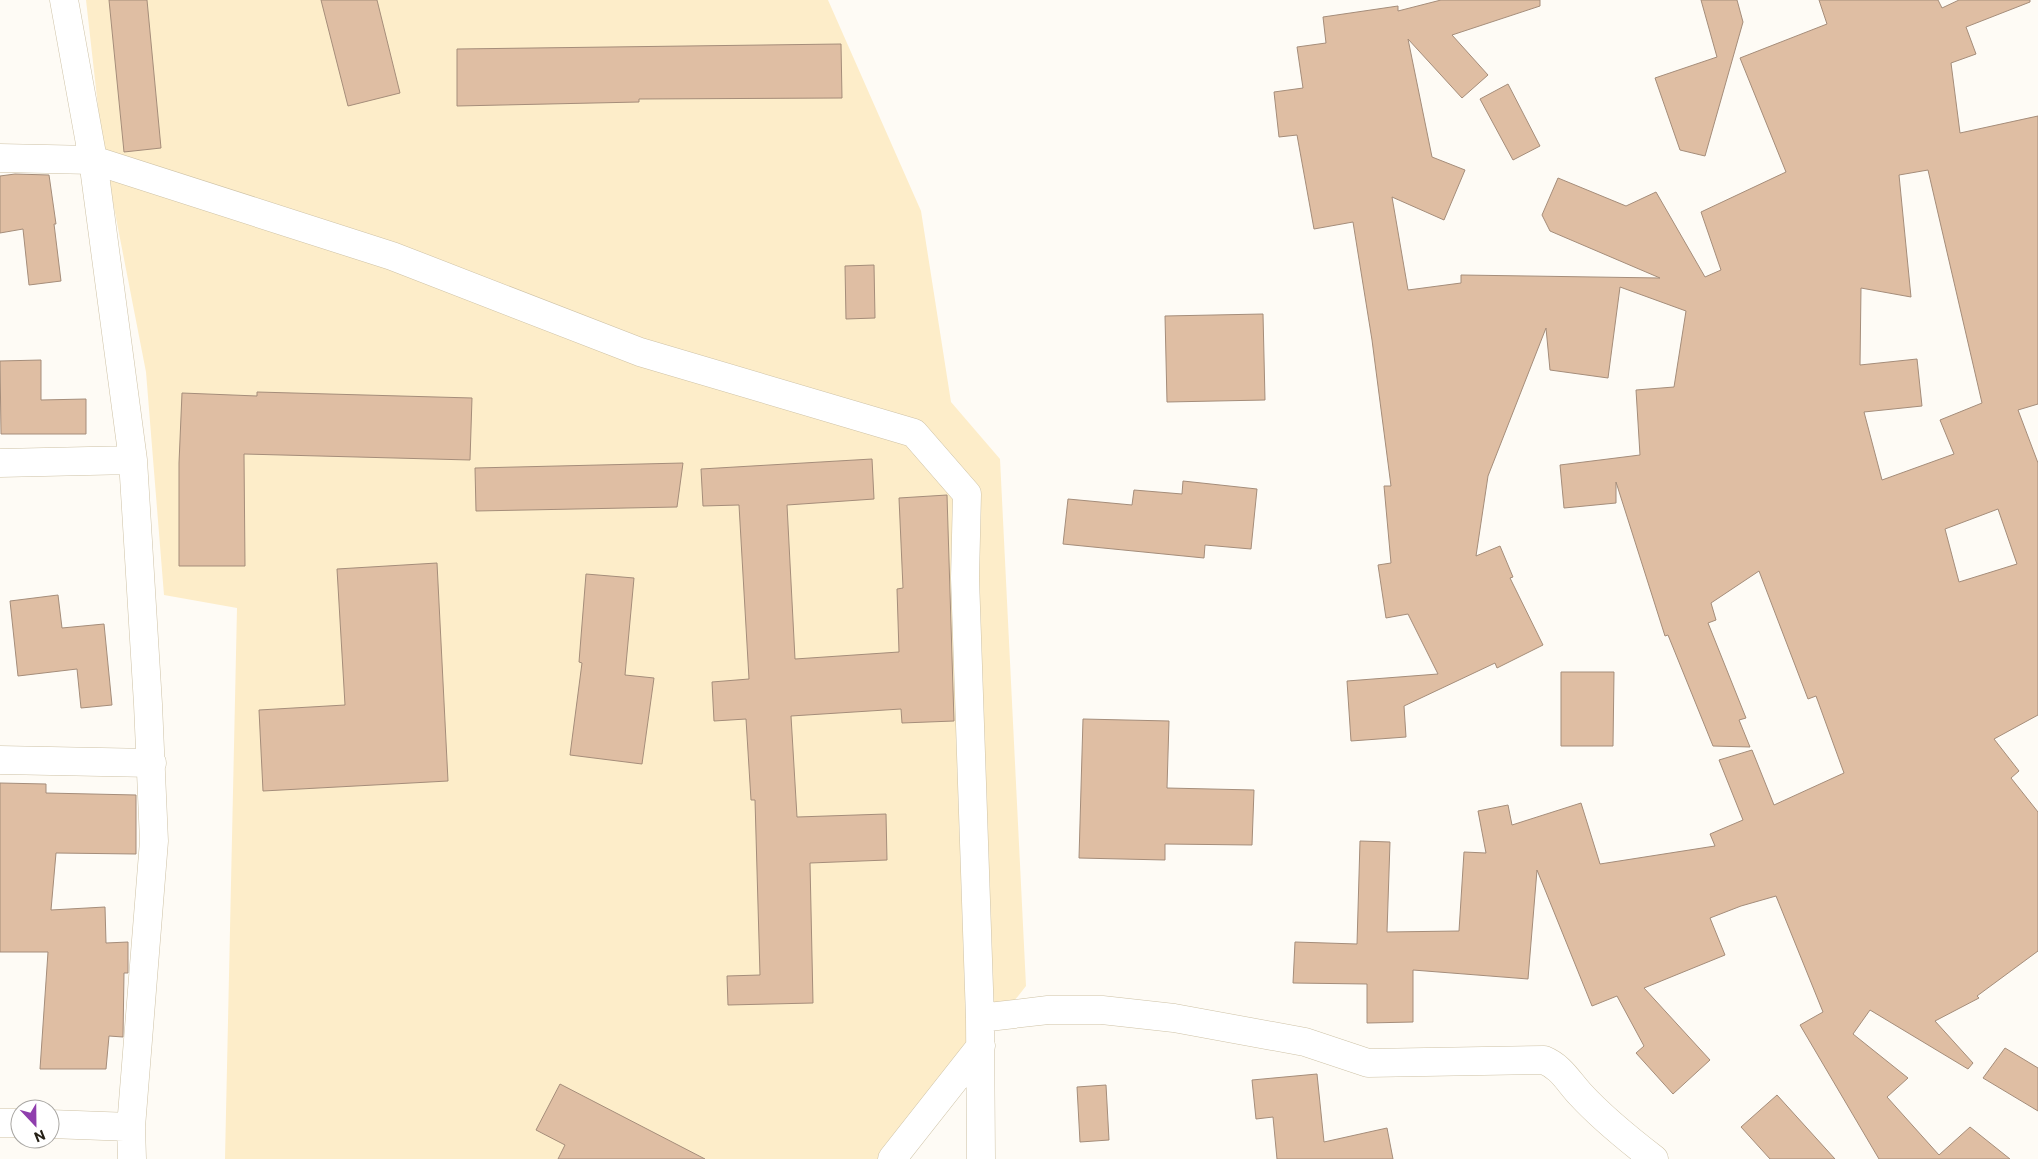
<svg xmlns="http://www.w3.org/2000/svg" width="2038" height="1159" viewBox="0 0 2038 1159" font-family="Commissioner,sans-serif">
	<rect width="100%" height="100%" fill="#fefbf5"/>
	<!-- built -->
	<path fill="#fdedc9" d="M 86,0 L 828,0 L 921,211 L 951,402 L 1000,459 L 1026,986 L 889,1159 L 225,1159 L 237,608 L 164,595 L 146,372 L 103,151 Z"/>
	<!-- building -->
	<path fill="#dfbea3" stroke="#a58d7a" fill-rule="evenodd" d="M 109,0 L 147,0 L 161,148 L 124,152 Z
		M 321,0 L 377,0 L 400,93 L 348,106 Z
		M 1441,0 L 1540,0 L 1540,6 L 1452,35 L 1488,75 L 1462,98 L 1408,39 L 1432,157 L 1465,170 L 1444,220 L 1392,197 L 1408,290 L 1461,283 L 1461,275 L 1660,278 L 1550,231 L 1542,215 L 1558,178 L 1626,206 L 1656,192 L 1705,277 L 1721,270 L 1701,212 L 1786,172 L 1740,58 L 1827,24 L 1819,0 L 1938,0 L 1942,8 L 1959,0 L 2030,0 L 2030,2 L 1966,27 L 1976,54 L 1951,63 L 1960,133 L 2038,116 L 2038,404 L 2018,410 L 2038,463 L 2038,715 L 1994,739 L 2019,771 L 2011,778 L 2038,812 L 2038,951 L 1977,996 L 1979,998 L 1935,1021 L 1973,1063 L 1968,1069 L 1870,1010 L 1853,1034 L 1908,1078 L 1887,1097 L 1939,1155 L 1970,1127 L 2010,1159 L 1879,1159 L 1800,1025 L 1823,1012 L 1776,896 L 1741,906 L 1710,918 L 1725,955 L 1644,988 L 1710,1060 L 1673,1094 L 1636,1053 L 1644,1046 L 1617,996 L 1592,1006 L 1537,870 L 1528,979 L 1413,970 L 1413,1022 L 1367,1023 L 1367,984 L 1293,983 L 1295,942 L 1357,944 L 1360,841 L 1390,842 L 1387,932 L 1459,931 L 1464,852 L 1486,853 L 1478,811 L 1508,805 L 1512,825 L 1581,803 L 1600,864 L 1715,846 L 1710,834 L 1743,820 L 1719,760 L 1752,750 L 1774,805 L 1844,773 L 1816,696 L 1808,699 L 1759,571 L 1711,603 L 1716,620 L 1708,623 L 1746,718 L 1739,720 L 1750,747 L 1713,746 L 1668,635 L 1665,636 L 1616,482 L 1616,503 L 1564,508 L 1560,465 L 1640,455 L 1636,390 L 1674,387 L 1686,311 L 1620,287 L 1608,378 L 1550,370 L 1546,328 L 1488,476 L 1476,556 L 1500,546 L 1513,577 L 1510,578 L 1543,645 L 1497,668 L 1495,663 L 1404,706 L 1406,737 L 1351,741 L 1347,681 L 1438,674 L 1408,614 L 1386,618 L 1378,565 L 1391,563 L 1384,486 L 1391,486 L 1372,340 L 1353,222 L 1314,229 L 1297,135 L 1279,137 L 1274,92 L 1303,88 L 1297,47 L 1326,43 L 1323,17 L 1398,6 L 1398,11 ZM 1928,170 L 1982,403 L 1940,420 L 1954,454 L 1882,480 L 1864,412 L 1922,406 L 1917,359 L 1860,365 L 1861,288 L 1911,297 L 1899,175 ZM 1998,509 L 2017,564 L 1959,582 L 1945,529 Z
		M 1701,0 L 1737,0 L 1743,22 L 1705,156 L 1680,150 L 1655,78 L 1717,57 Z
		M 841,44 L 842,98 L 639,99 L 639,102 L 457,106 L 457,49 Z
		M 1508,84 L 1540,146 L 1513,160 L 1480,99 Z
		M 15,174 L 49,175 L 56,224 L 54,224 L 61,281 L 29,285 L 23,229 L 0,233 L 0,176 Z
		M 874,265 L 875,318 L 846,319 L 845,266 Z
		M 1263,314 L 1265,400 L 1167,402 L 1165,316 Z
		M 41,360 L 41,400 L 86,399 L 86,434 L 1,434 L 0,361 Z
		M 257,392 L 472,398 L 470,460 L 244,454 L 245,566 L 179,566 L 179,463 L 182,393 L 257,396 Z
		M 872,459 L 874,499 L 787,505 L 795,659 L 899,652 L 897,589 L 903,588 L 899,498 L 947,495 L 954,721 L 902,723 L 901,709 L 791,716 L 797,817 L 886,814 L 887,860 L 810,863 L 813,1003 L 728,1005 L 727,976 L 760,975 L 755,800 L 751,800 L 746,719 L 714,721 L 712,682 L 749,679 L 739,505 L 703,506 L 701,469 Z
		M 683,463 L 677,507 L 476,511 L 475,468 Z
		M 1183,481 L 1257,489 L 1251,549 L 1205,545 L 1204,558 L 1063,544 L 1068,499 L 1132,505 L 1134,490 L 1182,494 Z
		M 437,563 L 448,781 L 263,791 L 259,710 L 345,705 L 337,569 Z
		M 586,574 L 634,578 L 625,675 L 654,678 L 642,764 L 570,755 L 582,663 L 579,662 Z
		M 58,595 L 62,628 L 104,624 L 112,705 L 81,708 L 77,669 L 18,676 L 10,601 Z
		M 1561,672 L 1614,672 L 1613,746 L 1561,746 Z
		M 1083,719 L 1169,721 L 1167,788 L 1254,790 L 1252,845 L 1165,844 L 1165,860 L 1079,858 Z
		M 0,783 L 46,784 L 46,793 L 136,795 L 136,854 L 56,853 L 51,910 L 105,907 L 106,943 L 128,942 L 128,973 L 124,973 L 123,1037 L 109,1036 L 106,1069 L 40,1069 L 48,952 L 0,952 Z
		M 2005,1048 L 2038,1068 L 2038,1111 L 1983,1078 Z
		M 1317,1074 L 1324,1142 L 1387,1128 L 1393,1159 L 1277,1159 L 1273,1117 L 1256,1119 L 1252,1080 Z
		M 560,1084 L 705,1159 L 558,1159 L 565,1145 L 536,1130 Z
		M 1106,1085 L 1109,1140 L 1080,1142 L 1077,1087 Z
		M 1777,1095 L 1835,1159 L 1770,1159 L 1741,1127 Z"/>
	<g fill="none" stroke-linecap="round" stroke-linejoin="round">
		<defs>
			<path id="street" d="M 64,0 L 93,160 L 133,460 L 148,704 L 154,841 L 131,1127 L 132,1159
				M 0,158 L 93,160 L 392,256 L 640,352 L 914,433 L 967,494 L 965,578 L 980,1018 L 981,1159
				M 0,463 L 133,460
				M 0,760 L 152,763
				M 980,1018 L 1048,1010 L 1102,1010 L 1174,1018 L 1305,1042 L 1368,1063 L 1544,1060 C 1561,1067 1568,1081 1580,1094 C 1602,1118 1628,1139 1654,1159
				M 0,1123 L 20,1123
				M 50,1124 L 131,1127
				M 892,1159 L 981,1046"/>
		</defs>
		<!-- street casing -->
		<use href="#street" stroke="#cec2a6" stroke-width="29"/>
		<!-- street -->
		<use href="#street" stroke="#fff" stroke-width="28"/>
	</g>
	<!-- north arrow -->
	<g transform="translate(35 1124) rotate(158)"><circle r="24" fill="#ffffff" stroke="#a8a6a2"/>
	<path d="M0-4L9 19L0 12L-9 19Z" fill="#8f3ead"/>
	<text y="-8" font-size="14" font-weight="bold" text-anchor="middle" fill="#252016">N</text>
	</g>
</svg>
